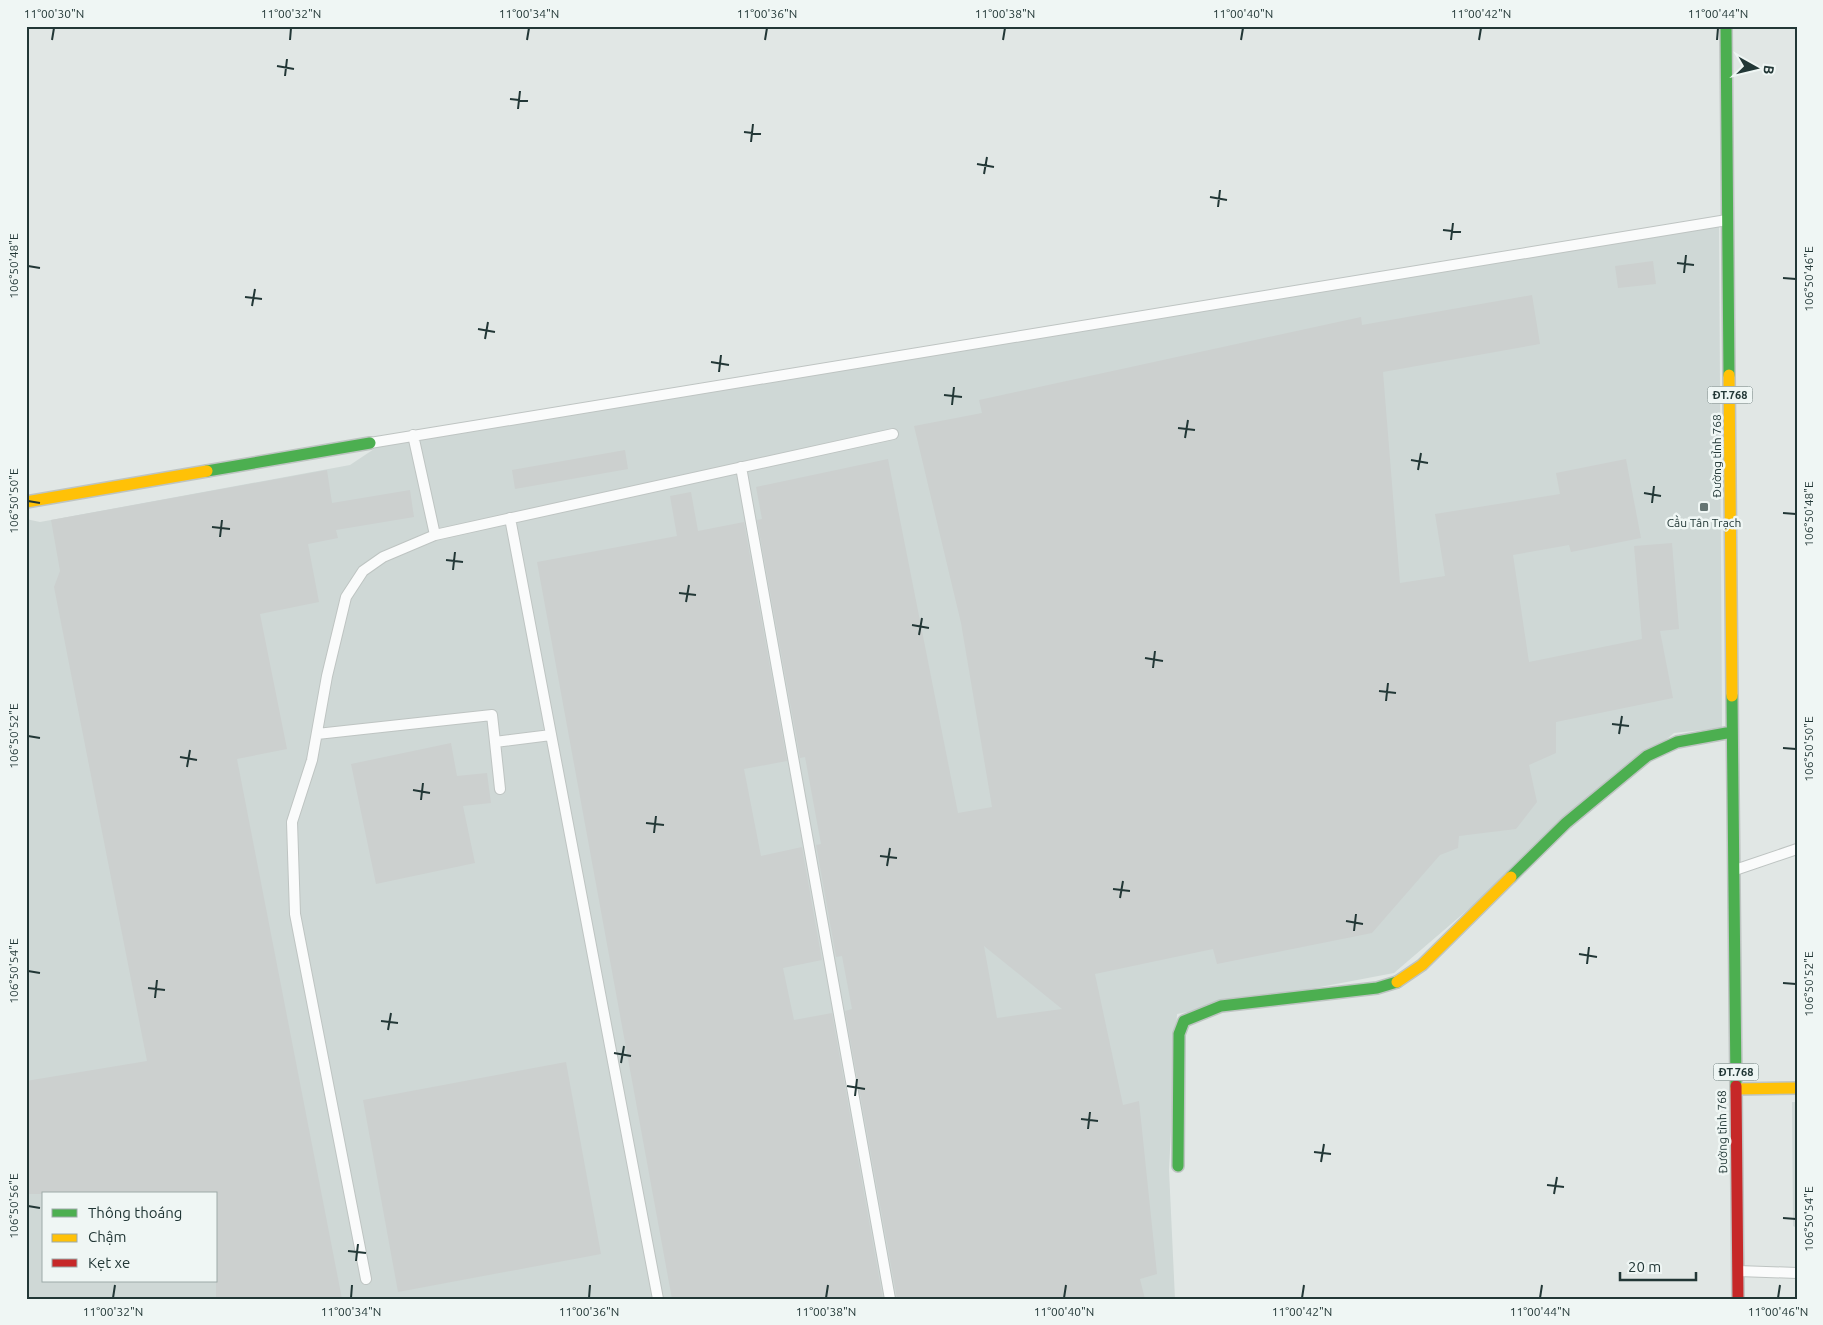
<svg xmlns="http://www.w3.org/2000/svg" width="1823" height="1325" viewBox="0 0 1823 1325" font-family="Ubuntu,sans-serif">
	<rect width="100%" height="100%" fill="#e1e7e5"/>
	<!-- built -->
	<path fill="#cfd8d6" fill-rule="evenodd" d="M 1719,221 L 1722,728 L 1674,733 L 1394,973 L 1177,1014 L 1169,1170 L 1175,1299 L 26,1299 L 26,519 L 40,522 L 350,465 L 389,439 ZM 44,1194 L 216,1194 L 216,1281 L 44,1281 Z
		M 1792,1102 L 1797,1102 L 1797,1228 L 1793,1226 Z"/>
	<!-- building -->
	<path fill="#ccd0cf" fill-rule="evenodd" d="M 1653,261 L 1656,284 L 1618,288 L 1615,266 Z
		M 1532,295 L 1540,344 L 1383,372 L 1400,583 L 1445,576 L 1435,514 L 1560,494 L 1556,473 L 1626,459 L 1641,538 L 1571,552 L 1569,545 L 1513,555 L 1529,662 L 1642,639 L 1634,546 L 1672,543 L 1679,629 L 1660,631 L 1673,698 L 1556,722 L 1556,753 L 1529,765 L 1537,802 L 1516,829 L 1459,836 L 1458,848 L 1440,855 L 1372,933 L 1217,964 L 1213,949 L 1095,974 L 1123,1105 L 1139,1101 L 1157,1274 L 1140,1279 L 1145,1299 L 897,1299 L 845,1011 L 852,1009 L 842,956 L 836,957 L 816,845 L 821,844 L 805,757 L 800,758 L 757,520 L 762,519 L 756,487 L 888,459 L 958,813 L 992,807 L 961,623 L 914,426 L 982,413 L 979,400 L 1361,317 L 1362,325 ZM 984,946 L 1062,1009 L 997,1018 Z
		M 625,450 L 628,469 L 515,489 L 512,470 Z
		M 327,470 L 332,503 L 410,490 L 414,517 L 336,530 L 338,538 L 308,544 L 319,602 L 260,614 L 287,749 L 237,759 L 342,1299 L 216,1299 L 216,1194 L 26,1194 L 26,1081 L 147,1061 L 54,587 L 60,571 L 51,520 Z
		M 691,492 L 698,531 L 744,522 L 787,761 L 744,769 L 761,856 L 802,847 L 822,960 L 783,968 L 794,1020 L 832,1013 L 883,1299 L 672,1299 L 537,562 L 677,536 L 670,496 Z
		M 451,743 L 457,776 L 487,773 L 491,803 L 463,806 L 475,863 L 376,884 L 351,764 Z
		M 566,1062 L 601,1254 L 398,1292 L 363,1100 Z"/>
	<g fill="none" stroke-linecap="round" stroke-linejoin="round">
		<defs>
			<path id="lane" d="M 413,435 L 435,535
				M 370,443 L 1727,220
				M 741,467 L 890,1299
				M 510,518 L 658,1299
				M 317,734 L 492,715 L 495,742 L 551,735
				M 495,742 L 500,789
				M 1735,870 L 1797,849
				M 1738,1271 L 1797,1273
				M 366,1279 L 295,914 L 292,822 L 312,760 L 327,676 L 346,597 L 363,571 L 383,557 L 435,535 L 893,434"/>
			<path id="fast" d="M 1726,26 L 1729,375
				M 207,471 L 370,443
				M 1732,696 L 1736,1086
				M 1511,877 L 1566,823 L 1647,756 L 1677,742 L 1732,732
				M 1178,1166 L 1179,1034 L 1184,1021 L 1221,1006 L 1377,988 L 1397,982"/>
			<path id="slow" d="M 1729,375 L 1732,696
				M 26,502 L 207,471
				M 1397,982 L 1422,965 L 1511,877
				M 1736,1089 L 1797,1088"/>
			<path id="jam" d="M 1736,1086 L 1738,1299"/>
		</defs>
		<!-- lane casing -->
		<use href="#lane" stroke="#bec4c2" stroke-width="12"/>
		<!-- fast casing -->
		<use href="#fast" stroke="#bec4c2" stroke-width="14"/>
		<!-- slow casing -->
		<use href="#slow" stroke="#bec4c2" stroke-width="14"/>
		<!-- jam casing -->
		<use href="#jam" stroke="#bec4c2" stroke-width="14"/>
		<!-- lane -->
		<use href="#lane" stroke="#fafbfb" stroke-width="10"/>
		<!-- fast -->
		<use href="#fast" stroke="#4caf50" stroke-width="11"/>
		<!-- slow -->
		<use href="#slow" stroke="#ffc107" stroke-width="11"/>
		<!-- jam -->
		<use href="#jam" stroke="#c62828" stroke-width="11"/>
	</g>
	<!-- ticks -->
	<path fill="none" stroke="#223736" stroke-width="2" d="M 52,40 L 54,28M 290,40 L 291,28M 527,40 L 529,28M 765,40 L 767,28M 1003,40 L 1005,28M 1241,40 L 1243,28M 1479,40 L 1481,28M 1717,40 L 1718,28M 277,66 L 294,69M 285,76 L 287,59M 510,99 L 528,101M 518,109 L 520,91M 744,132 L 761,134M 751,142 L 753,124M 977,164 L 994,167M 984,174 L 987,157M 1210,197 L 1227,200M 1218,207 L 1220,190M 1443,230 L 1461,232M 1451,240 L 1453,223M 1677,263 L 1694,265M 28,266 L 40,268M 1684,273 L 1686,255M 1783,278 L 1796,279M 245,297 L 262,299M 252,306 L 255,289M 478,329 L 495,332M 485,339 L 488,322M 711,362 L 729,365M 719,372 L 721,355M 944,395 L 962,397M 952,405 L 954,387M 1178,428 L 1195,430M 1185,438 L 1188,420M 1411,460 L 1428,463M 1418,470 L 1421,453M 1644,493 L 1661,496M 28,501 L 40,503M 1652,503 L 1654,486M 1783,513 L 1796,514M 212,527 L 230,529M 220,537 L 222,520M 446,560 L 463,562M 453,570 L 455,552M 679,593 L 696,595M 686,602 L 689,585M 912,625 L 929,628M 919,635 L 922,618M 1145,658 L 1163,661M 1153,668 L 1155,651M 1379,691 L 1396,693M 1386,701 L 1388,683M 1612,724 L 1629,726M 1619,734 L 1622,716M 28,736 L 40,738M 1783,748 L 1796,749M 180,757 L 197,760M 187,767 L 190,750M 413,790 L 430,793M 421,800 L 423,783M 646,823 L 664,825M 654,833 L 656,816M 880,856 L 897,858M 887,866 L 890,848M 1113,889 L 1130,891M 1120,898 L 1123,881M 1346,921 L 1363,924M 1354,931 L 1356,914M 1579,954 L 1597,957M 1587,964 L 1589,947M 28,971 L 40,973M 1783,983 L 1796,984M 148,988 L 165,990M 155,998 L 157,980M 381,1021 L 398,1023M 388,1030 L 391,1013M 614,1053 L 631,1056M 621,1063 L 624,1046M 847,1086 L 865,1089M 855,1096 L 857,1079M 1081,1119 L 1098,1121M 1088,1129 L 1090,1112M 1314,1152 L 1331,1154M 1321,1162 L 1324,1144M 1547,1185 L 1564,1187M 1554,1194 L 1557,1177M 28,1206 L 40,1208M 1783,1218 L 1796,1219M 348,1251 L 366,1253M 356,1261 L 358,1244M 113,1298 L 115,1285M 351,1298 L 352,1285M 589,1298 L 590,1285M 826,1298 L 828,1285M 1064,1298 L 1066,1285M 1302,1298 L 1304,1285M 1540,1298 L 1542,1285M 1778,1298 L 1780,1285"/>
	<!-- markers -->
	<rect fill="#657573" stroke="#eff6f4" stroke-width="2" x="1699" y="502" width="10" height="10" rx="2.5"/>
	<g text-anchor="middle" dominant-baseline="central" stroke-width="5" stroke-linejoin="round" paint-order="stroke">
		<!-- shield labels -->
		<g fill="#eff6f4" stroke="#60706f" stroke-width="1">
			<rect x="1707.5" y="386.5" width="45" height="17" rx="4"/>
			<rect x="1713.5" y="1063.5" width="45" height="17" rx="4"/>
		</g>
		<g font-size="11" font-weight="bold" fill="#223736">
			<text x="1730" y="395">ĐT.768</text>
			<text x="1736" y="1072">ĐT.768</text>
		</g>
		<!-- street labels -->
		<g font-size="12" fill="#223736" stroke="#eff6f4">
			<text transform="translate(1716 456) rotate(-90)">Đường tỉnh 768</text>
			<text transform="translate(1722 1132) rotate(-91)">Đường tỉnh 768</text>
		</g>
		<!-- poi labels -->
		<g font-size="12" fill="#223736" stroke="#eff6f4">
			<text x="1704" y="522">Cầu Tân Trạch</text>
		</g>
	</g>
	<!-- border -->
	<rect width="1823" height="1325" fill="none" stroke="#eff6f4" stroke-width="55"/>
	<!-- legend -->
	<rect x="42" y="1192" width="175" height="90" fill="#eff6f4" stroke="#9daaa8"/>
	<rect x="52" y="1209" width="25" height="8" fill="#4caf50" stroke="#9daaa8"/>
	<text x="88" y="1218" font-size="15" fill="#223736">Thông thoáng</text>
	<rect x="52" y="1234" width="25" height="8" fill="#ffc107" stroke="#9daaa8"/>
	<text x="88" y="1242" font-size="15" fill="#223736">Chậm</text>
	<rect x="52" y="1259" width="25" height="8" fill="#c62828" stroke="#9daaa8"/>
	<text x="88" y="1268" font-size="15" fill="#223736">Kẹt xe</text>
	<!-- north arrow -->
	<g transform="translate(1756 68) rotate(98)" stroke="#eff6f4" stroke-width="4" paint-order="stroke">
	<path d="M0-4L9 19L0 12L-9 19Z" fill="#223736"/>
	<text y="-8" font-size="14" font-weight="bold" text-anchor="middle" fill="#223736">B</text>
	</g>
	<!-- scale -->
	<path d="M1620 1272v8h76v-8" fill="none" stroke="#223736" stroke-width="2.5"/>
	<text x="1628" y="1272" font-size="15" fill="#223736" stroke="#eff6f4" stroke-width="4" paint-order="stroke">20 m</text>
	<rect x="28" y="28" width="1768" height="1270" fill="none" stroke="#223736" stroke-width="2"/>
	<g font-size="12" text-anchor="middle" fill="#223736">
		<text x="54" y="18">11°00'30"N</text>
		<text x="291" y="18">11°00'32"N</text>
		<text x="529" y="18">11°00'34"N</text>
		<text x="767" y="18">11°00'36"N</text>
		<text x="1005" y="18">11°00'38"N</text>
		<text x="1243" y="18">11°00'40"N</text>
		<text x="1481" y="18">11°00'42"N</text>
		<text x="1718" y="18">11°00'44"N</text>
		<text transform="translate(14 266) rotate(-90)" y="4">106°50'48"E</text>
		<text transform="translate(1809 279) rotate(-90)" y="4">106°50'46"E</text>
		<text transform="translate(14 501) rotate(-90)" y="4">106°50'50"E</text>
		<text transform="translate(1809 514) rotate(-90)" y="4">106°50'48"E</text>
		<text transform="translate(14 736) rotate(-90)" y="4">106°50'52"E</text>
		<text transform="translate(1809 749) rotate(-90)" y="4">106°50'50"E</text>
		<text transform="translate(14 971) rotate(-90)" y="4">106°50'54"E</text>
		<text transform="translate(1809 984) rotate(-90)" y="4">106°50'52"E</text>
		<text transform="translate(14 1206) rotate(-90)" y="4">106°50'56"E</text>
		<text transform="translate(1809 1219) rotate(-90)" y="4">106°50'54"E</text>
		<text x="113" y="1316">11°00'32"N</text>
		<text x="351" y="1316">11°00'34"N</text>
		<text x="589" y="1316">11°00'36"N</text>
		<text x="826" y="1316">11°00'38"N</text>
		<text x="1064" y="1316">11°00'40"N</text>
		<text x="1302" y="1316">11°00'42"N</text>
		<text x="1540" y="1316">11°00'44"N</text>
		<text x="1778" y="1316">11°00'46"N</text>
	</g>
</svg>
